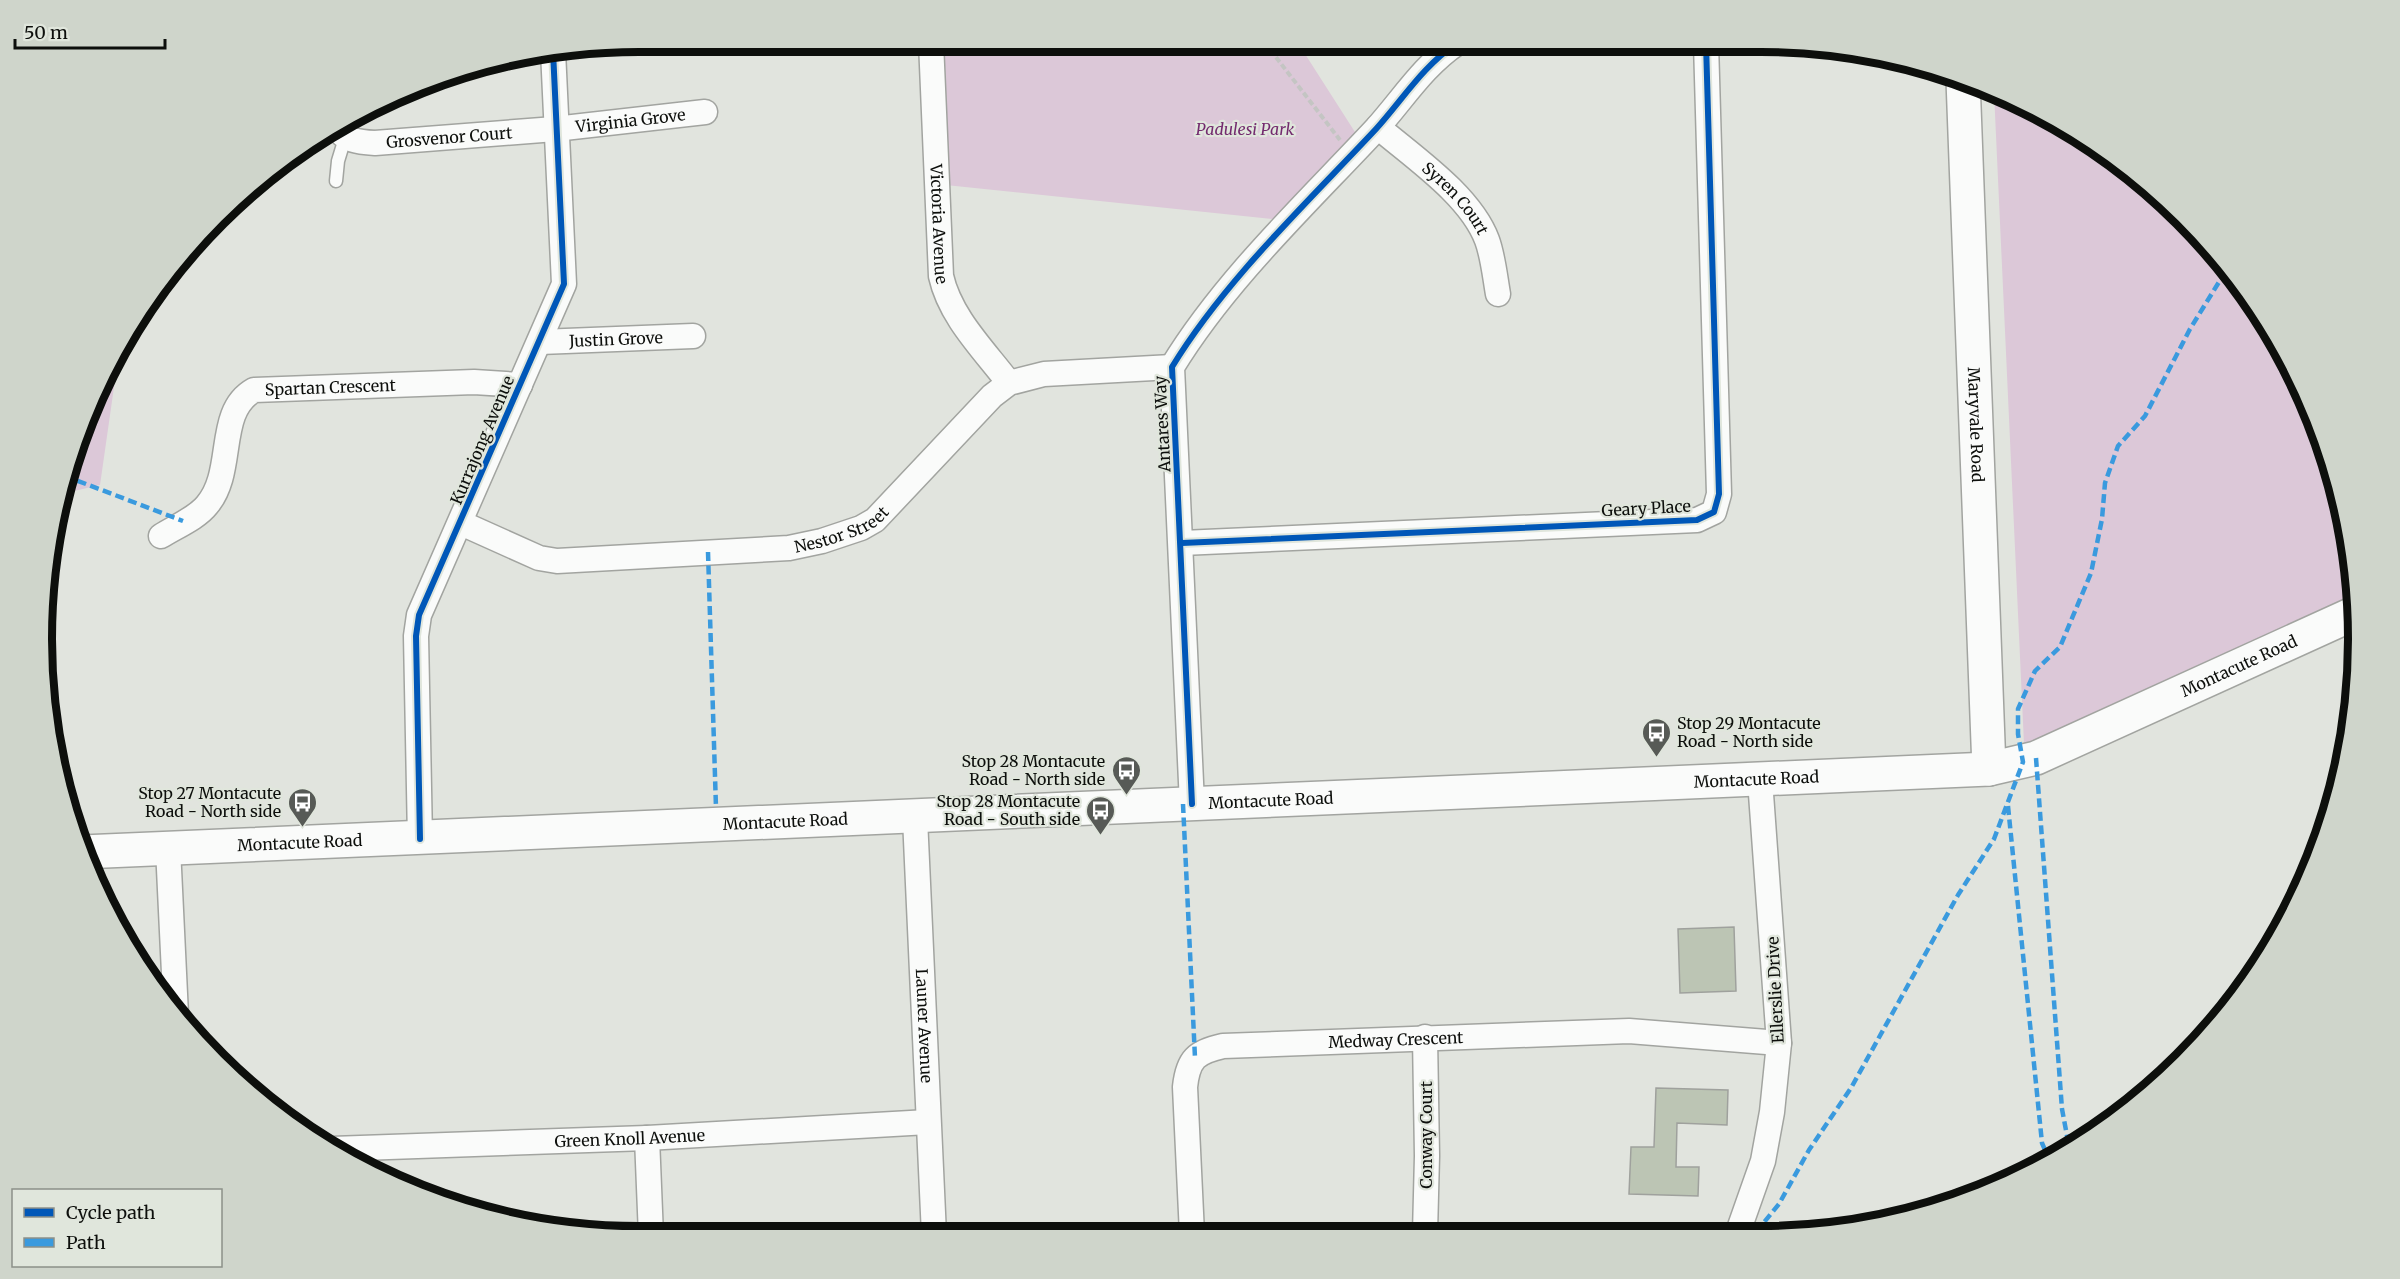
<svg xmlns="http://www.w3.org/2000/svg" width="2400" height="1279" viewBox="0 0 2400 1279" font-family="Merriweather,serif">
	<rect width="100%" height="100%" fill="#e1e4de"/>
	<!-- green -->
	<path fill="#dcc8d8" d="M 931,42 L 1298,43 L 1362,143 L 1291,221 L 936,184 Z
		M 1994,92 L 2025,104 L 2125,166 L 2210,246 L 2278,341 L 2326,448 L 2353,562 L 2354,600 L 2024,744 Z
		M 119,352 L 100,485 L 61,494 L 88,411 Z"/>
	<!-- building -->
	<path fill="#bcc5b4" stroke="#9fa19d" stroke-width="1.5" d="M 1734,927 L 1736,991 L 1680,993 L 1678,929 Z
		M 1656,1088 L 1728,1090 L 1727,1125 L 1677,1123 L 1676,1167 L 1699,1167 L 1698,1196 L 1629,1194 L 1631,1147 L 1654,1147 Z"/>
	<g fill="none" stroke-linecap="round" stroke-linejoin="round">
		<defs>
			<path id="lane" d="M 336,181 L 338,161 L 345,138"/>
			<g id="street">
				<path id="s1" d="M 931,42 L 941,276 C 950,317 984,350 1009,383"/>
				<path id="s2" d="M 335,126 C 345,141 358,142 375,143 L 555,129 L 705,112"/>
				<path id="s3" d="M 1378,127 C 1413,157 1470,195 1487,240 C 1493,256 1495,277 1498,294"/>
				<path id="s4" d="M 540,342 L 693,336"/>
				<path id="s5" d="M 461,523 L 539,558 L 557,561 L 789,548 L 822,541 L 861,528 L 875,520 L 992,396 L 1009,383 L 1044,374 L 1172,367"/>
				<path id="s6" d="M 161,536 C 175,527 197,518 207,505 C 236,471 215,412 254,390 L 474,382 L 520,385"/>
				<path d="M 1182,543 L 1697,520 L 1714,512 L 1719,494 L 1706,43"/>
				<path d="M 1192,804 L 1172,367 C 1225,280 1307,203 1376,129 C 1403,99 1423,66 1457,43"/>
				<path id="s7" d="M 915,818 L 934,1235"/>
				<path d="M 420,839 L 416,636 L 419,615 L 564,284 L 553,51"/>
				<path d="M 168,848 L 176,1015"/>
				<path d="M 647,1138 L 651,1236"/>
				<path id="s8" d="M 332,1149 L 647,1138 L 928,1122"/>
				<path d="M 1738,1232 L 1763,1161 L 1772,1112 L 1779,1043 L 1760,780"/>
				<path d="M 1425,1233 L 1427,1156 L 1425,1037"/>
				<path id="s9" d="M 1192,1234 L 1185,1087 C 1188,1059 1196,1052 1223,1046 L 1629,1031 L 1779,1043"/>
			</g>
			<g id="secondary">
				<path id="s10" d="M 1963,80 L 1989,769"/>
				<path id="s11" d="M 82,852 L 1989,769 L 2036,758 L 2355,613"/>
			</g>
		</defs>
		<!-- lane casing -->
		<use href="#lane" stroke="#a2a4a0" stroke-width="15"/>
		<!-- street casing -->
		<use href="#street" stroke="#a2a4a0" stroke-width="27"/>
		<!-- secondary casing -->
		<use href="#secondary" stroke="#a2a4a0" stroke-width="36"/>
		<!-- path -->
		<path stroke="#c4c5c3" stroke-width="4" stroke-dasharray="6 3" stroke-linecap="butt" d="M 1265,43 L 1340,140"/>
		<!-- lane -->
		<use href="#lane" stroke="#fafbfa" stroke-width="12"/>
		<!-- street -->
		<use href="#street" stroke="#fafbfa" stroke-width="24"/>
		<!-- secondary -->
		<use href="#secondary" stroke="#fafbfa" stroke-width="33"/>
		<!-- quiet -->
		<path stroke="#3a9ade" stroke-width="4.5" stroke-dasharray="9 4.5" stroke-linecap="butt" d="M 65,476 L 183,521
			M 708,552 L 716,808
			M 2036,758 L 2062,1109 L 2068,1141
			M 1183,804 L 1195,1058
			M 2008,806 L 2042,1143 L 2048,1157
			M 1756,1232 L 1779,1204 L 1809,1150 L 1851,1088 L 1958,895 L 1994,839 L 2023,762 L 2018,734 L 2018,709 L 2035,671 L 2060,647 L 2091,573 L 2102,519 L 2105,483 L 2118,446 L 2145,416 L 2190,329 L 2227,269"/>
		<defs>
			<path id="cycleway" d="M 1182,543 L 1697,520 L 1714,512 L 1719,494 L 1706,43
				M 1192,804 L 1172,367 C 1225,280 1307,203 1376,129 C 1403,99 1423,66 1457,43
				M 420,839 L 416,636 L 419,615 L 564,284 L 553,51"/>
		</defs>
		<!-- cycleway casing -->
		<use href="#cycleway" stroke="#e0e6dc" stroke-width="10"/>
		<!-- cycleway -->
		<use href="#cycleway" stroke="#0057b8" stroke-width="6"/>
	</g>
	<!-- icons -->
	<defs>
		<symbol id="bus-pin" viewBox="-11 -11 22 30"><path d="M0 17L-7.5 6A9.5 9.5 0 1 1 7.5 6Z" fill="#575a56" stroke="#e0e6dc"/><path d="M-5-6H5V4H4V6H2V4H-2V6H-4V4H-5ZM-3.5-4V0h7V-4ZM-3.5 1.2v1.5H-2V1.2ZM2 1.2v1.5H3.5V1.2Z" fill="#fff"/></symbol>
	</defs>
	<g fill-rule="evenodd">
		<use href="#bus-pin" x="1640" y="716" width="33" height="45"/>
		<use href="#bus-pin" x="1110" y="754" width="33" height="45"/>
		<use href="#bus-pin" x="286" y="786" width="33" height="45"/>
		<use href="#bus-pin" x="1084" y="794" width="33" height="45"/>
	</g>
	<g text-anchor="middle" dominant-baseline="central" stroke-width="4.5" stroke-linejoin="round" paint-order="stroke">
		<!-- street labels -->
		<g font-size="16" fill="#0d0f0c" stroke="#e0e6dc">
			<text stroke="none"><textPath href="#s2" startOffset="302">Virginia Grove</textPath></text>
			<text stroke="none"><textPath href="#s2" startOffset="120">Grosvenor Court</textPath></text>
			<text stroke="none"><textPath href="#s3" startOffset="106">Syren Court</textPath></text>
			<text stroke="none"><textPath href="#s1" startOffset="182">Victoria Avenue</textPath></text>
			<text stroke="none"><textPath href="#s4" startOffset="76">Justin Grove</textPath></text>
			<text stroke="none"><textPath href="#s6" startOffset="260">Spartan Crescent</textPath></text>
			<text transform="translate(1162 424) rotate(-93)">Antares Way</text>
			<text stroke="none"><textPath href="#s10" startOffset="345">Maryvale Road</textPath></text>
			<text transform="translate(482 440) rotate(-67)">Kurrajong Avenue</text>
			<text transform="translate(1646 508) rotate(-3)">Geary Place</text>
			<text stroke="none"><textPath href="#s5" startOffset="392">Nestor Street</textPath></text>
			<text stroke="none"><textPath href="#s11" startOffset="2180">Montacute Road</textPath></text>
			<text stroke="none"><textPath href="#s11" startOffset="1676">Montacute Road</textPath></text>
			<text stroke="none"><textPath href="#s11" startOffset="1190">Montacute Road</textPath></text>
			<text stroke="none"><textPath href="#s11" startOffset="704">Montacute Road</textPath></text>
			<text stroke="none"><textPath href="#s11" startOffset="218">Montacute Road</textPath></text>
			<text transform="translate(1775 990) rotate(-93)">Ellerslie Drive</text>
			<text stroke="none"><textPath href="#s7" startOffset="208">Launer Avenue</textPath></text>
			<text stroke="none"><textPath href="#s9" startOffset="382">Medway Crescent</textPath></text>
			<text transform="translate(1426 1135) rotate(-90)">Conway Court</text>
			<text stroke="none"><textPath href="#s8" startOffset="298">Green Knoll Avenue</textPath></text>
		</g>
		<!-- park labels -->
		<g font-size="16" font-style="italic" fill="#732b6e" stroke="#e0e6dc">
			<text x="1245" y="129">Padulesi Park</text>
		</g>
		<!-- poi labels -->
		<g font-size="16" fill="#0d0f0c" stroke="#e0e6dc" text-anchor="end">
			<text x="1677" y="723" text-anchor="start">Stop 29 Montacute<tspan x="1677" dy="18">Road - North side</tspan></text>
			<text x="1105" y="761">Stop 28 Montacute<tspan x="1105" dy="18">Road - North side</tspan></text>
			<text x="281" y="793">Stop 27 Montacute<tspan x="281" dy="18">Road - North side</tspan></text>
			<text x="1080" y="801">Stop 28 Montacute<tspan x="1080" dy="18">Road - South side</tspan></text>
		</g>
	</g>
	<!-- crop -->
	<path d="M0 0H2400V1279H0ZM639 52H1761A587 587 0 0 1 2348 639V639A587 587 0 0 1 1761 1226H639A587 587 0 0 1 52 639V639A587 587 0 0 1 639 52Z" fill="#cfd5cb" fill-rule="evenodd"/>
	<path fill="none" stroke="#0d0f0c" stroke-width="8" d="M639 52H1761A587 587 0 0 1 2348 639V639A587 587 0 0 1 1761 1226H639A587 587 0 0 1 52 639V639A587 587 0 0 1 639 52Z"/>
	<!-- legend -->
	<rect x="12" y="1189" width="210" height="78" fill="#e0e6dc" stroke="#8c9089" stroke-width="1.5"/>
	<rect x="24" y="1208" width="30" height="9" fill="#0057b8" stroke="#8c9089" stroke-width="1.5"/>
	<text x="66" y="1219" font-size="18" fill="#0d0f0c">Cycle path</text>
	<rect x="24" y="1238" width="30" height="9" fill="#3a9ade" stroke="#8c9089" stroke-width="1.5"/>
	<text x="66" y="1249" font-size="18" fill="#0d0f0c">Path</text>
	<!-- scale -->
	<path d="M15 39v9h150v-9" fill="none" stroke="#0d0f0c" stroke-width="3"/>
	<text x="24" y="39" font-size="18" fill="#0d0f0c" stroke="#e0e6dc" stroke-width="4.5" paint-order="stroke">50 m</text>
</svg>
